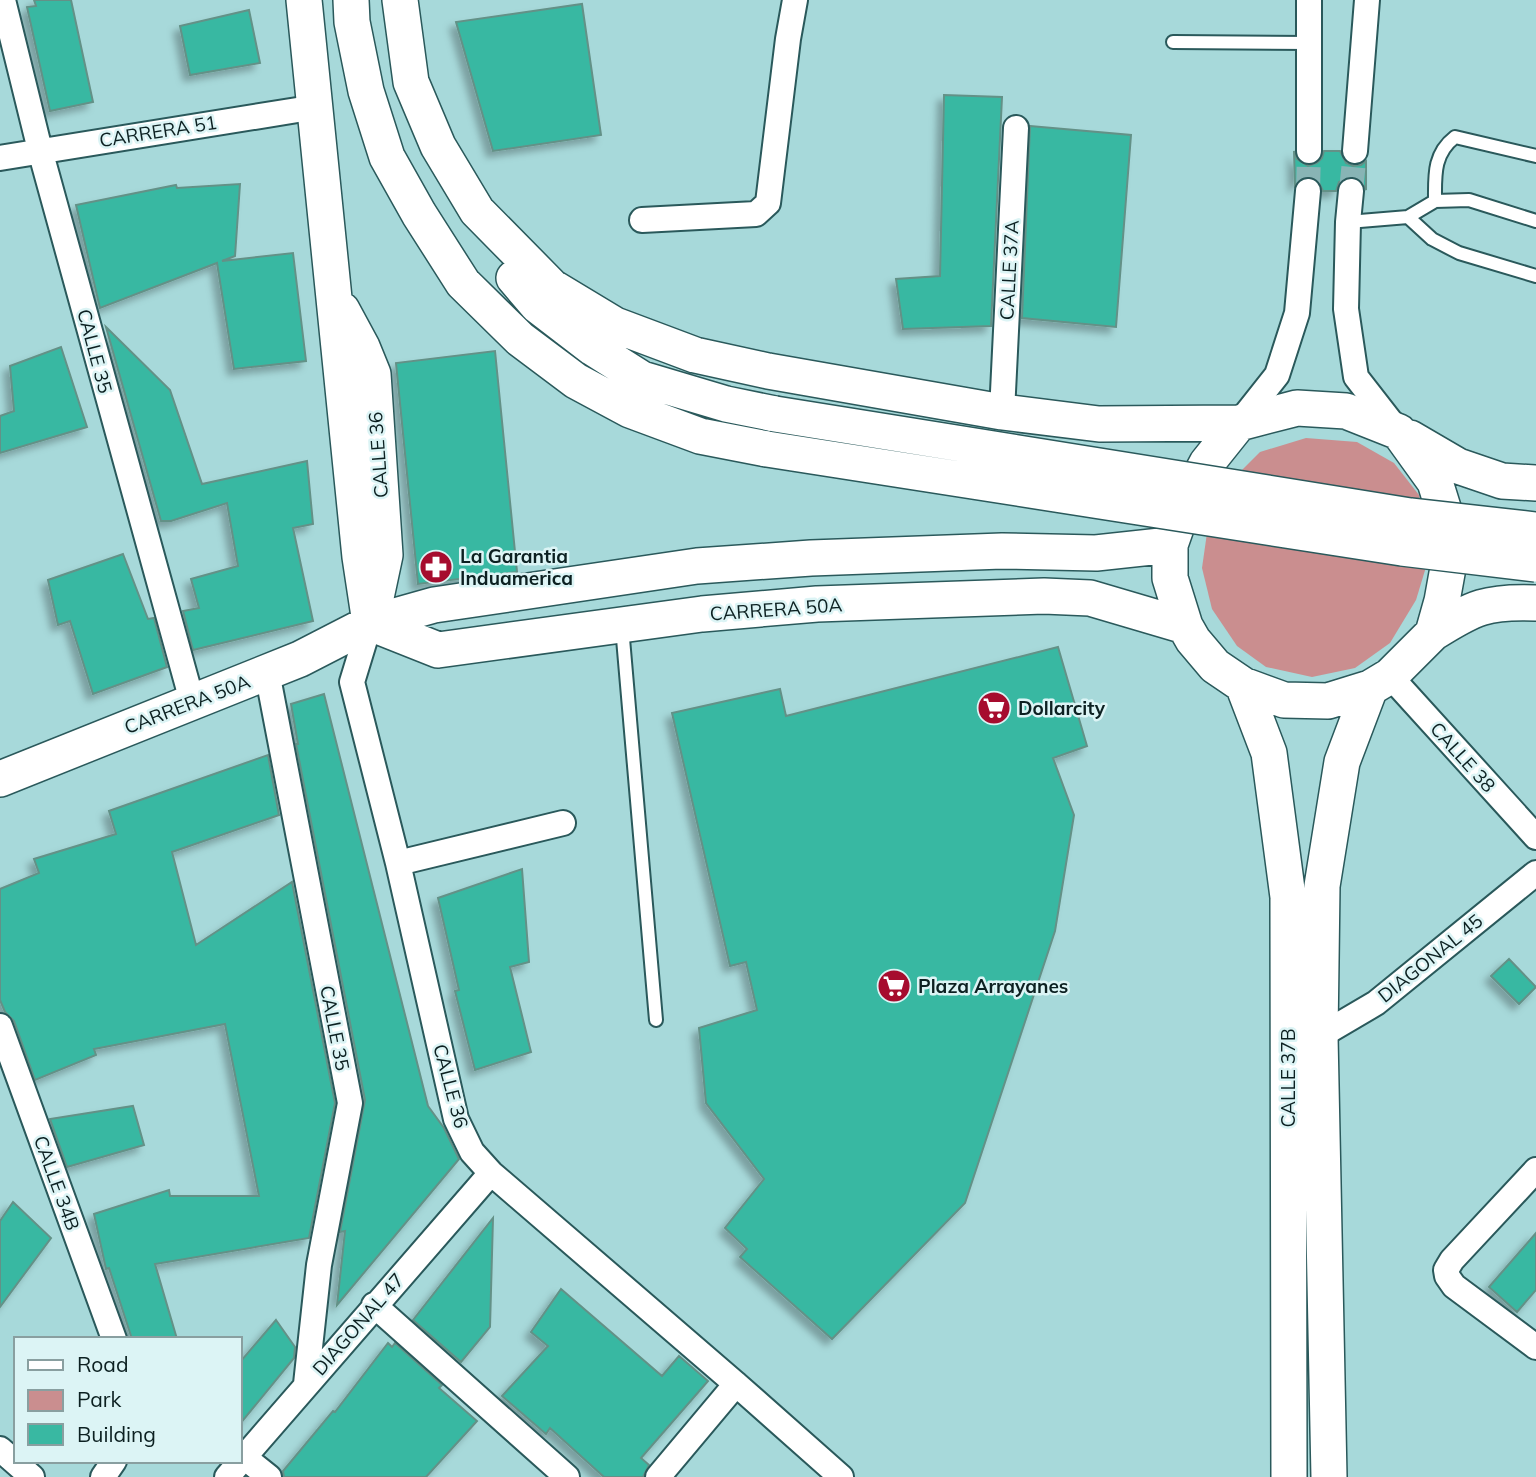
<svg xmlns="http://www.w3.org/2000/svg" width="1536" height="1477" viewBox="0 0 1536 1477" font-family="Mulish,sans-serif">
	<defs>
		<filter id="shadow"><feDropShadow dx="-6" dy="6" stdDeviation="3.5" flood-color="#0004"/></filter>
	</defs>
	<rect width="100%" height="100%" fill="#a7d9da"/>
	<!-- green -->
	<path fill="#ca8e8f" d="M 1306,438 L 1357,442 L 1394,463 L 1419,495 L 1429,541 L 1426,567 L 1416,600 L 1390,643 L 1355,668 L 1312,677 L 1266,667 L 1237,646 L 1212,609 L 1202,568 L 1209,519 L 1226,486 L 1260,452 Z"/>
	<!-- building -->
	<path fill="#39b8a2" stroke="#649187" stroke-width="2" filter="url(#shadow)" d="M 34,0 L 71,0 L 93,102 L 50,111 L 27,7 L 36,6 Z
		M 582,4 L 601,135 L 493,151 L 456,22 Z
		M 249,10 L 260,63 L 190,75 L 180,26 Z
		M 944,95 L 1002,97 L 991,326 L 903,329 L 896,279 L 940,276 Z
		M 1030,126 L 1131,135 L 1116,327 L 1022,318 Z
		M 1294,151 L 1297,159 L 1308,166 L 1317,163 L 1322,158 L 1324,151 L 1340,151 L 1346,163 L 1353,166 L 1361,165 L 1366,161 L 1366,190 L 1360,179 L 1352,176 L 1339,182 L 1336,191 L 1323,191 L 1317,179 L 1310,176 L 1301,178 L 1295,186 Z
		M 240,184 L 235,256 L 222,261 L 293,253 L 306,361 L 234,369 L 217,263 L 100,308 L 76,205 L 176,185 L 177,188 Z
		M 106,327 L 170,390 L 202,484 L 307,461 L 313,524 L 293,528 L 313,621 L 193,650 L 183,611 L 199,608 L 191,579 L 238,566 L 227,503 L 171,521 L 161,521 Z
		M 61,347 L 87,427 L 0,453 L 0,416 L 14,411 L 10,366 Z
		M 495,351 L 517,572 L 418,584 L 396,363 Z
		M 123,554 L 148,619 L 154,618 L 167,667 L 93,694 L 70,621 L 58,625 L 48,580 Z
		M 1058,647 L 1087,746 L 1053,758 L 1074,815 L 1055,931 L 965,1203 L 832,1339 L 740,1257 L 747,1249 L 725,1228 L 764,1179 L 706,1103 L 699,1028 L 757,1010 L 746,962 L 730,966 L 672,713 L 780,689 L 786,716 Z
		M 324,694 L 428,1106 L 444,1128 L 459,1159 L 337,1305 L 345,1231 L 340,1232 L 365,1100 L 296,744 L 298,744 L 291,704 Z
		M 268,755 L 279,815 L 172,852 L 196,945 L 292,882 L 335,1103 L 309,1238 L 155,1264 L 177,1339 L 132,1339 L 109,1268 L 106,1269 L 94,1214 L 169,1190 L 170,1196 L 259,1196 L 225,1024 L 94,1049 L 96,1055 L 35,1080 L 14,1021 L 5,1012 L 0,1000 L 0,889 L 39,873 L 34,859 L 116,834 L 109,811 Z
		M 522,869 L 529,962 L 510,967 L 531,1052 L 475,1070 L 455,991 L 459,990 L 438,898 Z
		M 1509,959 L 1536,987 L 1519,1004 L 1491,976 Z
		M 133,1106 L 144,1145 L 67,1167 L 50,1119 Z
		M 13,1202 L 51,1238 L 0,1307 L 0,1221 Z
		M 493,1218 L 490,1327 L 461,1362 L 413,1320 Z
		M 1536,1233 L 1536,1290 L 1517,1312 L 1489,1287 Z
		M 561,1289 L 662,1376 L 679,1356 L 708,1381 L 641,1458 L 649,1465 L 643,1477 L 604,1477 L 550,1428 L 546,1434 L 502,1396 L 548,1346 L 531,1332 Z
		M 276,1320 L 295,1347 L 294,1358 L 240,1424 L 240,1362 Z
		M 388,1343 L 392,1347 L 395,1343 L 442,1385 L 439,1388 L 477,1421 L 426,1477 L 284,1477 L 283,1471 L 333,1411 L 335,1412 Z"/>
	<g fill="none" stroke-linecap="round" stroke-linejoin="round">
		<!-- street-tunnel -->
		<path stroke="#88b4b5" stroke-width="24" stroke-dasharray="24 12" stroke-linecap="butt" d="M 1308,191 L 1309,151
			M 1351,191 L 1355,151"/>
		<defs>
			<path id="lane" d="M 1173,42 L 1310,43
				M 1435,201 C 1435,176 1433,154 1455,137 L 1536,156
				M 1408,217 L 1435,201 L 1469,200 L 1536,221
				M 1348,222 L 1408,217 L 1432,239 L 1459,253 L 1536,276
				M 622,627 L 656,1020"/>
			<path id="street" d="M 3,0 L 40,150 L 192,701
				M 1309,0 L 1309,151
				M 1355,151 L 1367,0
				M 0,158 L 316,107
				M 1351,191 L 1348,222 L 1346,309 L 1356,377 L 1398,431
				M 642,220 L 756,214 L 768,203 L 788,39 L 795,0
				M 1002,412 L 1016,128
				M 1239,423 L 1277,375 L 1297,313 L 1308,191
				M 370,623 L 352,682 L 398,863 L 456,1119 L 472,1152 L 491,1173 L 736,1384 L 841,1477
				M 267,672 L 350,1103 L 319,1265 L 306,1384
				M 1390,676 L 1536,837
				M 398,863 L 563,823
				M 0,1026 L 114,1339
				M 1320,1036 L 1376,1003 L 1536,873
				M 1536,1170 L 1452,1260 L 1446,1270 L 1447,1276 L 1454,1286 L 1536,1347
				M 374,1305 L 567,1477
				M 0,1449 L 32,1477
				M 244,1457 L 269,1477
				M 103,1477 L 114,1461
				M 227,1477 L 491,1173
				M 658,1477 L 736,1384"/>
			<path id="secondary" d="M 304,0 L 360,557 L 370,623
				M 351,0 L 352,22 L 366,91 L 387,157 L 419,214 L 463,283 L 520,339 L 576,381 L 630,410 L 700,436 L 767,449
				M 400,0 L 411,82 L 438,146 L 477,211 L 552,287 L 615,325 L 695,355 L 768,371 L 1002,412 L 1099,424 L 1239,423
				M 514,278 L 537,305 L 593,348 L 642,379 L 726,404 L 775,414
				M 342,310 L 362,347 L 373,374 L 385,555 L 375,602
				M 1297,408 L 1346,411 L 1399,432 L 1435,482 L 1453,540 L 1442,601 L 1433,633 L 1390,676 L 1370,688 L 1328,701 L 1284,700 L 1243,685 L 1215,666 L 1193,640 L 1185,626 L 1170,578 L 1170,545 L 1183,508 L 1207,463 L 1239,423 Z
				M 1410,438 L 1458,466 L 1502,481 L 1536,483
				M 370,623 L 438,650 L 702,614 L 817,604 L 1044,596 L 1090,598 L 1185,626
				M 1433,633 C 1474,607 1487,601 1536,603
				M 1243,685 L 1269,753 L 1288,897 L 1289,1477
				M 0,779 L 300,659 L 370,623 L 434,605 L 697,566 L 811,558 L 1002,551 L 1096,553 L 1170,545
				M 1329,1477 L 1320,1036 L 1322,886 L 1342,762 L 1370,688"/>
		</defs>
		<!-- lane casing -->
		<use href="#lane" stroke="#2a595b" stroke-width="16"/>
		<!-- street casing -->
		<use href="#street" stroke="#2a595b" stroke-width="28"/>
		<!-- secondary casing -->
		<use href="#secondary" stroke="#2a595b" stroke-width="38"/>
		<!-- lane -->
		<use href="#lane" stroke="#fff" stroke-width="12"/>
		<!-- street -->
		<use href="#street" stroke="#fff" stroke-width="24"/>
		<!-- secondary -->
		<use href="#secondary" stroke="#fff" stroke-width="35"/>
		<defs>
			<path id="secondary-bridge" d="M 775,414 L 1410,516 L 1536,530
				M 767,449 L 1402,548 L 1536,564"/>
		</defs>
		<!-- secondary-bridge casing -->
		<use href="#secondary-bridge" stroke="#2a595b" stroke-width="38" stroke-linecap="butt"/>
		<!-- secondary-bridge -->
		<use href="#secondary-bridge" stroke="#fff" stroke-width="35"/>
	</g>
	<!-- icons -->
	<defs>
		<symbol id="pharmacy-disc" viewBox="-11 -11 22 22"><circle r="9.5" fill="#a60c2e" stroke="#dcf4f5"/><path d="M-2-6h4v4h4v4h-4v4h-4v-4h-4v-4h4Z" fill="#fff"/></symbol>
		<symbol id="supermarket-disc" viewBox="-11 -11 22 22"><circle r="9.5" fill="#a60c2e" stroke="#dcf4f5"/><path d="M-6-5.5h2.5l.6 2H6L4.5 2H-2.5L-4.4-4H-6ZM-1.5 3.2a1.3 1.3 0 1 0 .1 0ZM3 3.2a1.3 1.3 0 1 0 .1 0Z" fill="#fff"/></symbol>
	</defs>
	<g fill-rule="evenodd">
		<use href="#pharmacy-disc" x="417" y="548" width="38" height="38"/>
		<use href="#supermarket-disc" x="975" y="689" width="38" height="38"/>
		<use href="#supermarket-disc" x="875" y="967" width="38" height="38"/>
	</g>
	<g text-anchor="middle" dominant-baseline="central" stroke-width="5" stroke-linejoin="round" paint-order="stroke">
		<!-- street labels -->
		<g font-size="19" fill="#0c2021" stroke="#dcf4f5">
			<text transform="translate(158 131) rotate(-9)">CARRERA 51</text>
			<text transform="translate(1009 270) rotate(-87)">CALLE 37A</text>
			<text transform="translate(95 351) rotate(75)">CALLE 35</text>
			<text transform="translate(378 455) rotate(-94)">CALLE 36</text>
			<text transform="translate(776 609) rotate(-4)">CARRERA 50A</text>
			<text transform="translate(187 704) rotate(-21)">CARRERA 50A</text>
			<text transform="translate(1463 757) rotate(48)">CALLE 38</text>
			<text transform="translate(1430 958) rotate(-39)">DIAGONAL 45</text>
			<text transform="translate(335 1028) rotate(79)">CALLE 35</text>
			<text transform="translate(1288 1078) rotate(-90)">CALLE 37B</text>
			<text transform="translate(451 1086) rotate(75)">CALLE 36</text>
			<text transform="translate(57 1183) rotate(70)">CALLE 34B</text>
			<text transform="translate(358 1324) rotate(-49)">DIAGONAL 47</text>
		</g>
		<!-- poi labels -->
		<g font-size="19" font-weight="bold" fill="#0c2021" stroke="#dcf4f5" text-anchor="start">
			<text x="460" y="556">La Garantia<tspan x="460" dy="22">Induamerica</tspan></text>
			<text x="1018" y="708">Dollarcity</text>
			<text x="918" y="986">Plaza Arrayanes</text>
		</g>
	</g>
	<!-- legend -->
	<rect x="14" y="1337" width="228" height="126" fill="#dcf4f5" stroke="#899fa0" stroke-width="2"/>
	<rect x="28" y="1360" width="35" height="10" fill="#ffffff" stroke="#899fa0" stroke-width="2"/>
	<text x="77" y="1372" font-size="21" fill="#0c2021">Road</text>
	<rect x="28" y="1390" width="35" height="21" fill="#ca8e8f" stroke="#899fa0" stroke-width="2"/>
	<text x="77" y="1407" font-size="21" fill="#0c2021">Park</text>
	<rect x="28" y="1424" width="35" height="21" fill="#39b8a2" stroke="#899fa0" stroke-width="2"/>
	<text x="77" y="1442" font-size="21" fill="#0c2021">Building</text>
</svg>
